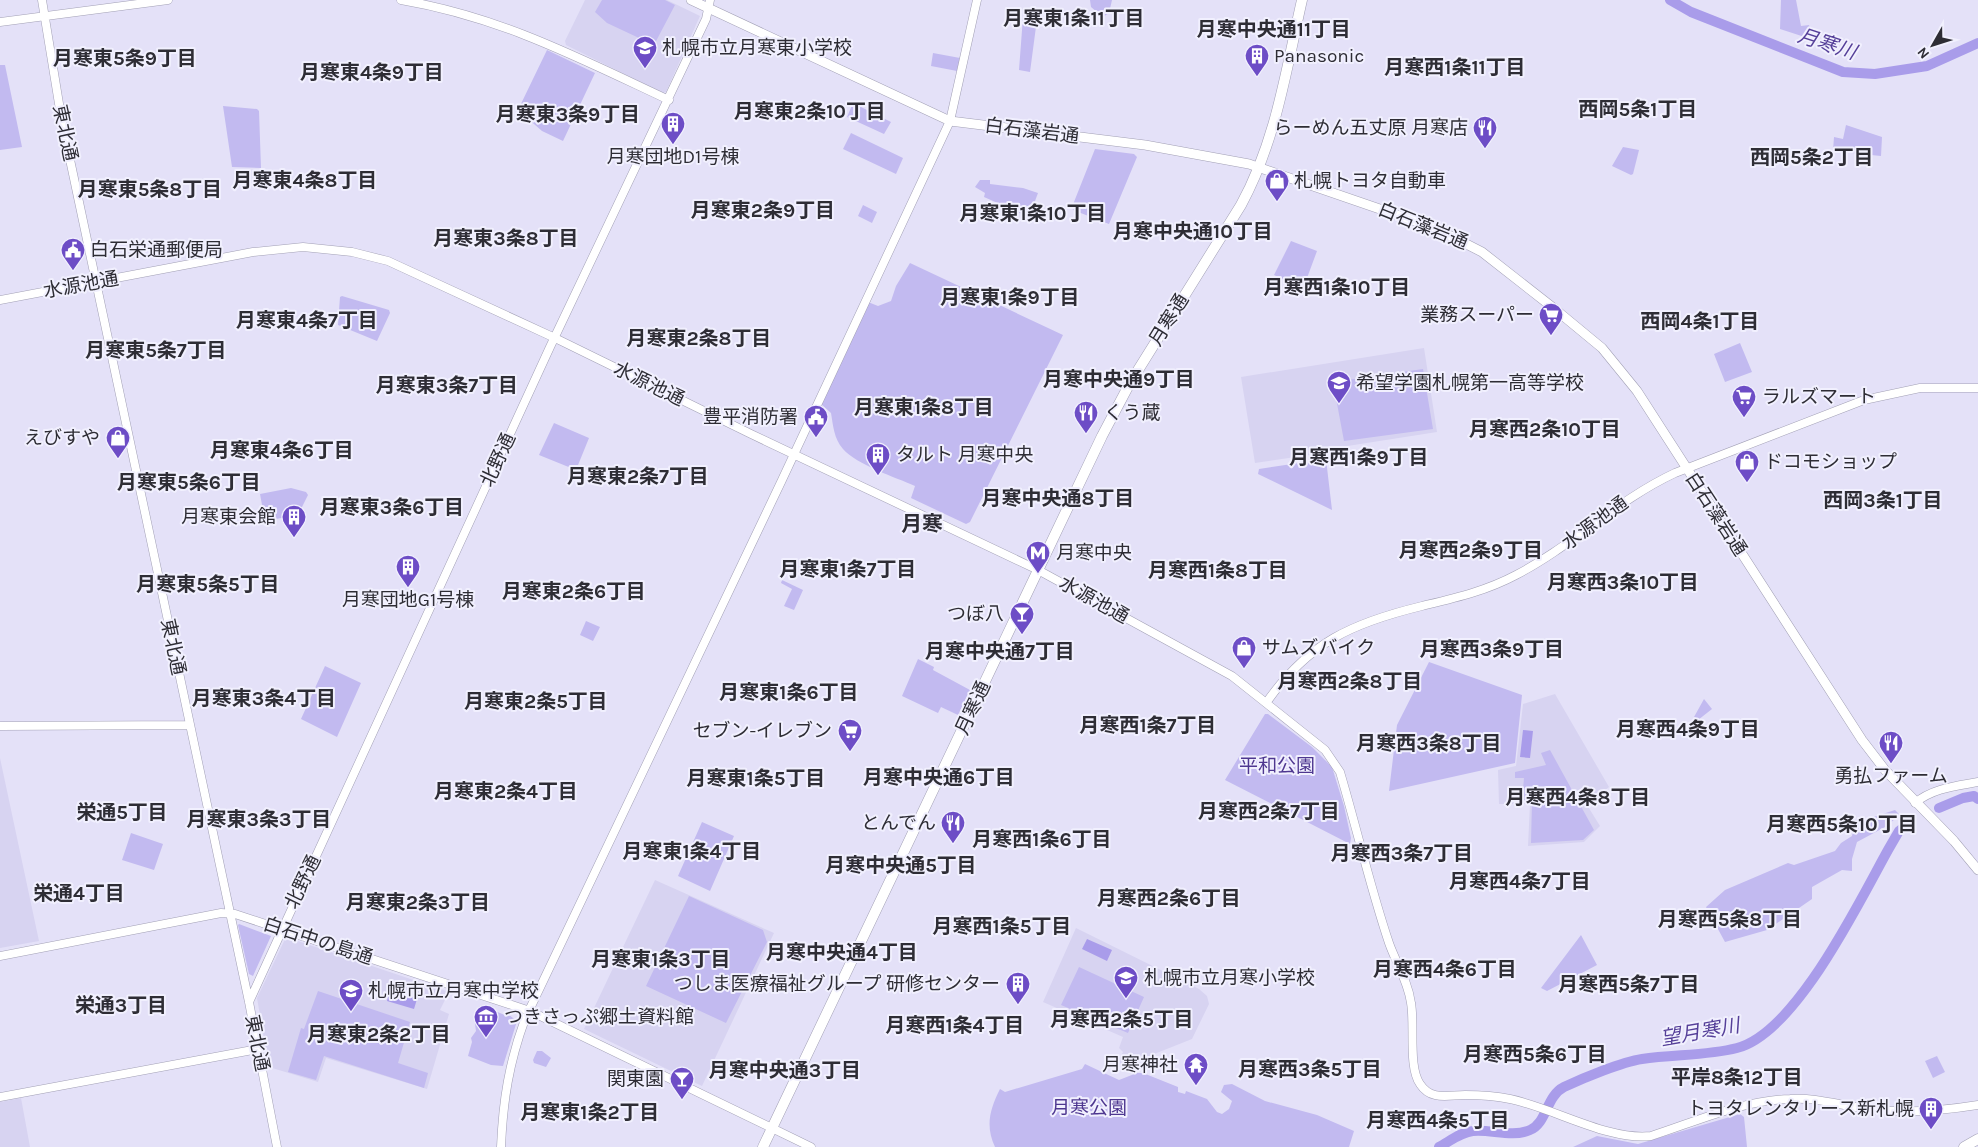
<svg xmlns="http://www.w3.org/2000/svg" width="1978" height="1147" viewBox="0 0 1978 1147" font-family="Karla,'Noto Sans JP',sans-serif">
	<rect width="100%" height="100%" fill="#e4e1f8"/>
	<!-- built -->
	<path fill="#d7d3f1" d="M 585,0 L 667,0 L 700,16 L 666,92 L 662,93 L 566,45 L 565,41 Z
		M 1424,348 L 1437,432 L 1309,452 L 1309,455 L 1255,463 L 1241,377 Z
		M 1555,694 L 1609,787 L 1587,805 L 1600,826 L 1584,842 L 1528,846 L 1530,804 L 1499,804 L 1498,770 L 1516,766 L 1523,704 Z
		M 0,758 L 39,941 L 0,948 Z
		M 655,880 L 774,933 L 702,1086 L 584,1029 Z
		M 1076,928 L 1199,989 L 1207,996 L 1209,1004 L 1192,1039 L 1124,1066 L 1115,1065 L 1123,1052 L 1119,1048 L 1123,1037 L 1043,1002 Z
		M 286,937 L 449,992 L 440,1010 L 449,1014 L 427,1089 L 326,1058 L 318,1082 L 269,1067 L 257,998 Z
		M 21,1098 L 30,1147 L 0,1147 L 0,1102 Z"/>
	<!-- green -->
	<path fill="#c2baf0" d="M 602,0 L 665,0 L 675,5 L 654,45 L 607,23 L 595,12 Z
		M 1090,0 L 1112,0 L 1109,13 L 1103,17 L 1091,7 Z
		M 1781,0 L 1796,0 L 1801,26 L 1809,25 L 1814,40 L 1780,29 Z
		M 1023,17 L 1037,19 L 1030,72 L 1019,70 Z
		M 547,50 L 595,73 L 563,141 L 542,131 L 518,110 Z
		M 933,53 L 960,58 L 957,71 L 931,66 Z
		M 0,65 L 5,65 L 22,147 L 0,150 Z
		M 853,103 L 891,122 L 884,134 L 847,117 Z
		M 223,106 L 257,109 L 259,111 L 261,168 L 232,167 Z
		M 1846,125 L 1882,137 L 1881,156 L 1833,151 L 1834,137 L 1843,139 Z
		M 851,133 L 903,158 L 896,174 L 843,149 Z
		M 1623,147 L 1639,150 L 1633,174 L 1631,175 L 1612,166 Z
		M 1095,149 L 1134,154 L 1137,157 L 1109,224 L 1073,210 L 1072,207 Z
		M 980,180 L 990,180 L 990,184 L 1023,188 L 1038,193 L 1029,217 L 984,197 L 985,193 L 975,187 Z
		M 863,205 L 877,212 L 872,223 L 858,216 Z
		M 1291,241 L 1317,251 L 1307,278 L 1287,281 L 1274,275 Z
		M 910,263 L 1063,335 L 970,522 L 966,524 L 911,498 L 915,486 C 895,477 857,465 843,449 C 834,439 833,425 831,413 L 821,404 L 868,302 L 878,306 L 891,301 L 896,286 Z
		M 342,296 L 389,310 L 390,313 L 377,341 L 338,325 L 340,297 Z
		M 1740,343 L 1752,372 L 1725,382 L 1714,354 Z
		M 1423,369 L 1433,429 L 1344,441 L 1333,382 Z
		M 554,423 L 589,438 L 576,470 L 539,455 Z
		M 1326,459 L 1332,510 L 1258,474 L 1259,469 Z
		M 291,488 L 306,492 L 308,495 L 298,515 L 265,521 L 260,494 Z
		M 782,580 L 803,590 L 794,610 L 784,606 L 792,589 L 781,583 Z
		M 586,621 L 600,627 L 593,641 L 580,635 Z
		M 918,659 L 934,667 L 933,670 L 970,690 L 958,715 L 941,707 L 938,713 L 902,696 Z
		M 1429,662 L 1522,695 L 1515,763 L 1389,791 L 1397,725 Z
		M 325,666 L 361,683 L 337,737 L 301,719 Z
		M 1704,699 L 1712,709 L 1698,720 L 1694,717 Z
		M 1265,714 L 1268,714 L 1312,747 L 1332,767 L 1344,806 L 1351,838 L 1350,844 L 1225,780 Z
		M 1550,750 L 1594,830 L 1583,840 L 1531,843 L 1532,801 L 1522,801 L 1524,778 L 1515,778 L 1515,772 L 1546,765 L 1541,753 Z
		M 1895,810 L 1900,815 L 1885,827 L 1857,842 L 1852,859 L 1852,871 L 1842,870 L 1812,887 L 1812,899 L 1767,930 L 1725,942 L 1706,907 L 1725,890 L 1788,863 L 1794,865 L 1835,851 L 1841,843 L 1852,836 L 1855,823 Z
		M 702,822 L 734,836 L 710,891 L 678,876 Z
		M 131,833 L 163,844 L 154,870 L 122,860 Z
		M 689,896 L 763,930 L 767,942 L 726,1023 L 646,986 Z
		M 239,924 L 271,936 L 253,976 L 249,974 L 238,925 Z
		M 1581,935 L 1597,965 L 1547,991 L 1541,988 Z
		M 1079,967 L 1144,997 L 1128,1033 L 1061,1005 Z
		M 318,991 L 410,1022 L 398,1063 L 428,1073 L 424,1088 L 324,1056 L 316,1080 L 288,1072 L 301,1028 L 304,1029 Z
		M 488,1008 L 507,1016 L 509,1015 L 517,1021 L 503,1066 L 491,1065 L 468,1056 L 472,1042 L 471,1038 L 476,1031 L 475,1024 L 479,1020 L 479,1013 Z
		M 537,1051 L 542,1051 L 551,1058 L 546,1067 L 534,1063 L 533,1060 Z
		M 1937,1056 L 1945,1072 L 1933,1078 L 1925,1061 Z
		M 1085,1064 L 1119,1080 L 1137,1073 L 1143,1073 L 1178,1087 L 1178,1092 L 1185,1094 L 1186,1091 L 1207,1099 L 1217,1112 L 1222,1114 L 1229,1109 L 1232,1101 L 1221,1092 L 1224,1085 L 1232,1084 L 1265,1101 L 1317,1115 L 1354,1131 L 1349,1147 L 995,1147 C 985,1126 990,1109 1000,1089 L 1005,1092 L 1082,1069 Z
		M 1740,1114 L 1744,1117 L 1747,1147 L 1573,1147 L 1597,1136 L 1638,1144 Z"/>
	<!-- water -->
	<path fill="#a99cea" d="M 1523,730 L 1533,731 L 1530,758 L 1520,757 Z
		M 1087,939 L 1112,950 L 1107,961 L 1082,949 Z
		M 390,990 L 417,999 L 414,1009 L 387,1001 Z"/>
	<g fill="none" stroke-linecap="round" stroke-linejoin="round">
		<!-- river -->
		<path stroke="#a99cea" stroke-width="10" d="M 1670,0 L 1691,12 L 1843,72 L 1875,74 L 1927,66 L 1978,43
			M 1939,808 L 1963,798 L 1974,796 L 1978,799
			M 1439,1147 C 1450,1141 1461,1132 1473,1131 C 1491,1129 1512,1138 1530,1130 C 1547,1123 1546,1096 1564,1087 C 1583,1078 1622,1062 1642,1059 C 1673,1054 1706,1056 1737,1048 C 1796,1033 1859,902 1888,850 L 1899,831 L 1911,821"/>
		<defs>
			<path id="tertiary" d="M 42,0 L 62,122 L 249,1002 L 277,1147
				M 401,0 C 501,17 579,58 669,100
				M 0,22 L 168,0
				M 0,300 L 253,252 L 303,247 L 352,252 L 388,261 L 555,338 L 751,434 L 1038,570 L 1232,676 L 1266,703 C 1309,642 1352,623 1422,606 C 1455,598 1486,591 1516,575 C 1572,546 1617,500 1675,473 L 1864,400 L 1920,388 L 1978,388
				M 1266,703 L 1325,750 L 1340,772 C 1357,829 1370,887 1389,943 C 1396,963 1408,981 1411,1003 C 1415,1025 1408,1067 1420,1084 C 1431,1101 1448,1095 1465,1095 C 1479,1095 1496,1096 1510,1099 C 1554,1108 1608,1141 1651,1136 C 1695,1122 1743,1100 1790,1099 C 1817,1097 1842,1106 1869,1109 C 1906,1114 1941,1111 1978,1105
				M 0,726 L 189,725
				M 1915,803 C 1933,788 1957,786 1978,782
				M 0,956 L 221,913 L 235,914 L 530,1011 L 811,1147
				M 249,1002 L 550,347 L 706,19 L 710,0
				M 0,1097 L 258,1049
				M 501,1147 C 503,1100 509,1063 525,1019 L 782,480 L 950,121 L 977,0"/>
			<path id="secondary" d="M 691,0 L 950,121 L 1145,145 L 1249,164 L 1435,228 L 1482,252 L 1556,310 L 1602,348 L 1637,391 L 1862,740 L 1885,770 L 1954,841 L 1978,870"/>
			<path id="primary" d="M 1964,1147 L 1978,1139"/>
			<path id="trunk" d="M 763,1147 L 1102,436 L 1130,383 L 1241,205 C 1276,141 1286,70 1302,0"/>
		</defs>
		<!-- tertiary casing -->
		<use href="#tertiary" stroke="#a2a0b5" stroke-width="9"/>
		<!-- secondary casing -->
		<use href="#secondary" stroke="#a2a0b5" stroke-width="10"/>
		<!-- primary casing -->
		<use href="#primary" stroke="#a2a0b5" stroke-width="11"/>
		<!-- trunk casing -->
		<use href="#trunk" stroke="#a2a0b5" stroke-width="11"/>
		<!-- tertiary -->
		<use href="#tertiary" stroke="#fff" stroke-width="8"/>
		<!-- secondary -->
		<use href="#secondary" stroke="#fff" stroke-width="9"/>
		<!-- primary -->
		<use href="#primary" stroke="#fff" stroke-width="10"/>
		<!-- trunk -->
		<use href="#trunk" stroke="#fff" stroke-width="10"/>
	</g>
	<!-- icons -->
	<defs>
		<symbol id="school-pin" viewBox="-11 -11 22 30"><path d="M0 17L-7.5 6A9.5 9.5 0 1 1 7.5 6Z" fill="#6d4dc6" stroke="#f1f0fe"/><path d="M0-5L7-2L0 1L-7-2ZM-4 1L0 2.5L4 1V4Q0 6-4 4Z" fill="#fff"/></symbol>
		<symbol id="building-pin" viewBox="-11 -11 22 30"><path d="M0 17L-7.5 6A9.5 9.5 0 1 1 7.5 6Z" fill="#6d4dc6" stroke="#f1f0fe"/><path d="M-4-6H4V6H1V3H-1V6H-4ZM-2.5-4.3h1.7v1.8h-1.7ZM.8-4.3h1.7v1.8H.8ZM-2.5-1h1.7V.8h-1.7ZM.8-1h1.7V.8H.8Z" fill="#fff"/></symbol>
		<symbol id="restaurant-pin" viewBox="-11 -11 22 30"><path d="M0 17L-7.5 6A9.5 9.5 0 1 1 7.5 6Z" fill="#6d4dc6" stroke="#f1f0fe"/><path d="M-5-6h1v4h1v-4h1v4h1v-4h1v5L-1.5 .5V6h-2V.5L-5-1ZM5-6V6H3V1.5H1.5Q1.5-4 5-6Z" fill="#fff"/></symbol>
		<symbol id="shop-pin" viewBox="-11 -11 22 30"><path d="M0 17L-7.5 6A9.5 9.5 0 1 1 7.5 6Z" fill="#6d4dc6" stroke="#f1f0fe"/><path d="M-5-2.5h2.3a2.7 3.5 0 0 1 5.4 0H5L5.5 6h-11ZM-1.5-2.5h3a1.5 2.3 0 0 0-3 0Z" fill="#fff"/></symbol>
		<symbol id="civic-pin" viewBox="-11 -11 22 30"><path d="M0 17L-7.5 6A9.5 9.5 0 1 1 7.5 6Z" fill="#6d4dc6" stroke="#f1f0fe"/><path d="M-.6-6.5H3V-4.5H.6V-3L4-1V1h2V6H-6V1h2V-1L-.6-3ZM-1.2 2.5V6h2.4V2.5Z" fill="#fff"/></symbol>
		<symbol id="supermarket-pin" viewBox="-11 -11 22 30"><path d="M0 17L-7.5 6A9.5 9.5 0 1 1 7.5 6Z" fill="#6d4dc6" stroke="#f1f0fe"/><path d="M-6-5.5h2.5l.6 2H6L4.5 2H-2.5L-4.4-4H-6ZM-1.5 3.2a1.3 1.3 0 1 0 .1 0ZM3 3.2a1.3 1.3 0 1 0 .1 0Z" fill="#fff"/></symbol>
		<symbol id="metro-pin" viewBox="-11 -11 22 30"><path d="M0 17L-7.5 6A9.5 9.5 0 1 1 7.5 6Z" fill="#6d4dc6" stroke="#f1f0fe"/><path d="M-5.5 5V-5H-3L0 0L3-5H5.5V5H3V-.5L0 4L-3-.5V5Z" fill="#fff"/></symbol>
		<symbol id="bar-pin" viewBox="-11 -11 22 30"><path d="M0 17L-7.5 6A9.5 9.5 0 1 1 7.5 6Z" fill="#6d4dc6" stroke="#f1f0fe"/><path d="M-6-5H6L.8 .8V4.5H3.5V6h-7V4.5H-.8V.8Z" fill="#fff"/></symbol>
		<symbol id="museum-pin" viewBox="-11 -11 22 30"><path d="M0 17L-7.5 6A9.5 9.5 0 1 1 7.5 6Z" fill="#6d4dc6" stroke="#f1f0fe"/><path d="M0-6L6-3V-2H-6V-3ZM-5-1h2V3h-2ZM-1-1h2V3h-2ZM3-1h2V3H3ZM-6 4H6V6H-6Z" fill="#fff"/></symbol>
		<symbol id="temple-pin" viewBox="-11 -11 22 30"><path d="M0 17L-7.5 6A9.5 9.5 0 1 1 7.5 6Z" fill="#6d4dc6" stroke="#f1f0fe"/><path d="M0-6L5-2H3V0L6.5 2.5H4V6H1.5V3h-3V6H-4V2.5H-6.5L-3 0V-2H-5Z" fill="#fff"/></symbol>
	</defs>
	<g fill-rule="evenodd">
		<use href="#school-pin" x="631" y="34" width="28" height="38"/>
		<use href="#building-pin" x="1243" y="42" width="28" height="38"/>
		<use href="#building-pin" x="659" y="110" width="28" height="38"/>
		<use href="#restaurant-pin" x="1471" y="114" width="28" height="38"/>
		<use href="#shop-pin" x="1263" y="167" width="28" height="38"/>
		<use href="#civic-pin" x="59" y="236" width="28" height="38"/>
		<use href="#supermarket-pin" x="1537" y="301" width="28" height="38"/>
		<use href="#school-pin" x="1325" y="369" width="28" height="38"/>
		<use href="#supermarket-pin" x="1730" y="383" width="28" height="38"/>
		<use href="#restaurant-pin" x="1072" y="399" width="28" height="38"/>
		<use href="#civic-pin" x="802" y="403" width="28" height="38"/>
		<use href="#shop-pin" x="104" y="424" width="28" height="38"/>
		<use href="#building-pin" x="864" y="441" width="28" height="38"/>
		<use href="#shop-pin" x="1733" y="448" width="28" height="38"/>
		<use href="#building-pin" x="280" y="503" width="28" height="38"/>
		<use href="#metro-pin" x="1024" y="539" width="28" height="38"/>
		<use href="#building-pin" x="394" y="553" width="28" height="38"/>
		<use href="#bar-pin" x="1008" y="600" width="28" height="38"/>
		<use href="#shop-pin" x="1230" y="634" width="28" height="38"/>
		<use href="#supermarket-pin" x="836" y="717" width="28" height="38"/>
		<use href="#restaurant-pin" x="1877" y="729" width="28" height="38"/>
		<use href="#restaurant-pin" x="939" y="809" width="28" height="38"/>
		<use href="#school-pin" x="1112" y="964" width="28" height="38"/>
		<use href="#building-pin" x="1004" y="970" width="28" height="38"/>
		<use href="#school-pin" x="337" y="977" width="28" height="38"/>
		<use href="#museum-pin" x="472" y="1003" width="28" height="38"/>
		<use href="#temple-pin" x="1182" y="1051" width="28" height="38"/>
		<use href="#bar-pin" x="668" y="1065" width="28" height="38"/>
		<use href="#building-pin" x="1917" y="1095" width="28" height="38"/>
	</g>
	<g text-anchor="middle" dominant-baseline="central" stroke-width="4" stroke-linejoin="round" paint-order="stroke">
		<!-- poi labels -->
		<g font-size="19" fill="#2e2d35" stroke="#f1f0fe" text-anchor="start">
			<text x="662" y="48">札幌市立月寒東小学校</text>
			<text x="1274" y="56">Panasonic</text>
			<text x="1468" y="128" text-anchor="end">らーめん五丈原 月寒店</text>
			<text x="673" y="157" text-anchor="middle">月寒団地D1号棟</text>
			<text x="1294" y="181">札幌トヨタ自動車</text>
			<text x="90" y="250">白石栄通郵便局</text>
			<text x="1534" y="315" text-anchor="end">業務スーパー</text>
			<text x="1356" y="383">希望学園札幌第一高等学校</text>
			<text x="1762" y="397">ラルズマート</text>
			<text x="1104" y="413">くう蔵</text>
			<text x="798" y="417" text-anchor="end">豊平消防署</text>
			<text x="100" y="438" text-anchor="end">えびすや</text>
			<text x="896" y="455">タルト 月寒中央</text>
			<text x="1764" y="462">ドコモショップ</text>
			<text x="276" y="517" text-anchor="end">月寒東会館</text>
			<text x="1056" y="553">月寒中央</text>
			<text x="408" y="600" text-anchor="middle">月寒団地G1号棟</text>
			<text x="1004" y="614" text-anchor="end">つぼ八</text>
			<text x="1262" y="648">サムズバイク</text>
			<text x="832" y="731" text-anchor="end">セブン-イレブン</text>
			<text x="1891" y="776" text-anchor="middle">勇払ファーム</text>
			<text x="936" y="823" text-anchor="end">とんでん</text>
			<text x="1144" y="978">札幌市立月寒小学校</text>
			<text x="1000" y="984" text-anchor="end">つしま医療福祉グループ 研修センター</text>
			<text x="368" y="991">札幌市立月寒中学校</text>
			<text x="504" y="1017">つきさっぷ郷土資料館</text>
			<text x="1178" y="1065" text-anchor="end">月寒神社</text>
			<text x="664" y="1079" text-anchor="end">関東園</text>
			<text x="1914" y="1109" text-anchor="end">トヨタレンタリース新札幌</text>
		</g>
		<!-- street labels -->
		<g font-size="19" fill="#2e2d35" stroke="#f1f0fe">
			<text transform="translate(1032 131) rotate(7)">白石藻岩通</text>
			<text transform="translate(65 133) rotate(78)">東北通</text>
			<text transform="translate(1423 226) rotate(22)">白石藻岩通</text>
			<text transform="translate(81 285) rotate(-10)">水源池通</text>
			<text transform="translate(1169 320) rotate(-58)">月寒通</text>
			<text transform="translate(649 384) rotate(26)">水源池通</text>
			<text transform="translate(498 460) rotate(-65)">北野通</text>
			<text transform="translate(1716 514) rotate(57)">白石藻岩通</text>
			<text transform="translate(1595 523) rotate(-36)">水源池通</text>
			<text transform="translate(1094 600) rotate(29)">水源池通</text>
			<text transform="translate(173 647) rotate(78)">東北通</text>
			<text transform="translate(973 708) rotate(-65)">月寒通</text>
			<text transform="translate(303 882) rotate(-64)">北野通</text>
			<text transform="translate(318 941) rotate(18)">白石中の島通</text>
			<text transform="translate(257 1043) rotate(79)">東北通</text>
		</g>
		<!-- park labels -->
		<g font-size="19" fill="#4e3790" stroke="#f1f0fe">
			<text x="1277" y="766">平和公園</text>
			<text x="1089" y="1108">月寒公園</text>
		</g>
		<!-- neighbourhood labels -->
		<g font-size="20" font-weight="bold" fill="#2e2d35" stroke="#f1f0fe">
			<text x="1074" y="18">月寒東1条11丁目</text>
			<text x="1274" y="29">月寒中央通11丁目</text>
			<text x="125" y="58">月寒東5条9丁目</text>
			<text x="1455" y="67">月寒西1条11丁目</text>
			<text x="372" y="72">月寒東4条9丁目</text>
			<text x="1638" y="109">西岡5条1丁目</text>
			<text x="810" y="111">月寒東2条10丁目</text>
			<text x="568" y="114">月寒東3条9丁目</text>
			<text x="1812" y="157">西岡5条2丁目</text>
			<text x="305" y="180">月寒東4条8丁目</text>
			<text x="150" y="189">月寒東5条8丁目</text>
			<text x="763" y="210">月寒東2条9丁目</text>
			<text x="1033" y="213">月寒東1条10丁目</text>
			<text x="1193" y="231">月寒中央通10丁目</text>
			<text x="506" y="238">月寒東3条8丁目</text>
			<text x="1337" y="287">月寒西1条10丁目</text>
			<text x="1010" y="297">月寒東1条9丁目</text>
			<text x="307" y="320">月寒東4条7丁目</text>
			<text x="1700" y="321">西岡4条1丁目</text>
			<text x="699" y="338">月寒東2条8丁目</text>
			<text x="156" y="350">月寒東5条7丁目</text>
			<text x="1119" y="379">月寒中央通9丁目</text>
			<text x="447" y="385">月寒東3条7丁目</text>
			<text x="924" y="407">月寒東1条8丁目</text>
			<text x="1545" y="429">月寒西2条10丁目</text>
			<text x="282" y="450">月寒東4条6丁目</text>
			<text x="1359" y="457">月寒西1条9丁目</text>
			<text x="638" y="476">月寒東2条7丁目</text>
			<text x="189" y="482">月寒東5条6丁目</text>
			<text x="1058" y="498">月寒中央通8丁目</text>
			<text x="1883" y="500">西岡3条1丁目</text>
			<text x="392" y="507">月寒東3条6丁目</text>
			<text x="1471" y="550">月寒西2条9丁目</text>
			<text x="848" y="569">月寒東1条7丁目</text>
			<text x="1218" y="570">月寒西1条8丁目</text>
			<text x="1623" y="582">月寒西3条10丁目</text>
			<text x="208" y="584">月寒東5条5丁目</text>
			<text x="574" y="591">月寒東2条6丁目</text>
			<text x="1492" y="649">月寒西3条9丁目</text>
			<text x="1000" y="651">月寒中央通7丁目</text>
			<text x="1350" y="681">月寒西2条8丁目</text>
			<text x="789" y="692">月寒東1条6丁目</text>
			<text x="264" y="698">月寒東3条4丁目</text>
			<text x="536" y="701">月寒東2条5丁目</text>
			<text x="1148" y="725">月寒西1条7丁目</text>
			<text x="1688" y="729">月寒西4条9丁目</text>
			<text x="1429" y="743">月寒西3条8丁目</text>
			<text x="939" y="777">月寒中央通6丁目</text>
			<text x="756" y="778">月寒東1条5丁目</text>
			<text x="506" y="791">月寒東2条4丁目</text>
			<text x="1578" y="797">月寒西4条8丁目</text>
			<text x="1269" y="811">月寒西2条7丁目</text>
			<text x="122" y="812">栄通5丁目</text>
			<text x="259" y="819">月寒東3条3丁目</text>
			<text x="1842" y="824">月寒西5条10丁目</text>
			<text x="1042" y="839">月寒西1条6丁目</text>
			<text x="692" y="851">月寒東1条4丁目</text>
			<text x="1402" y="853">月寒西3条7丁目</text>
			<text x="901" y="865">月寒中央通5丁目</text>
			<text x="1520" y="881">月寒西4条7丁目</text>
			<text x="79" y="893">栄通4丁目</text>
			<text x="1169" y="898">月寒西2条6丁目</text>
			<text x="418" y="902">月寒東2条3丁目</text>
			<text x="1730" y="919">月寒西5条8丁目</text>
			<text x="1002" y="926">月寒西1条5丁目</text>
			<text x="842" y="952">月寒中央通4丁目</text>
			<text x="661" y="959">月寒東1条3丁目</text>
			<text x="1445" y="969">月寒西4条6丁目</text>
			<text x="1629" y="984">月寒西5条7丁目</text>
			<text x="121" y="1005">栄通3丁目</text>
			<text x="1122" y="1019">月寒西2条5丁目</text>
			<text x="955" y="1025">月寒西1条4丁目</text>
			<text x="379" y="1034">月寒東2条2丁目</text>
			<text x="1535" y="1054">月寒西5条6丁目</text>
			<text x="1310" y="1069">月寒西3条5丁目</text>
			<text x="785" y="1070">月寒中央通3丁目</text>
			<text x="1737" y="1077">平岸8条12丁目</text>
			<text x="590" y="1112">月寒東1条2丁目</text>
			<text x="1438" y="1120">月寒西4条5丁目</text>
		</g>
		<!-- water labels -->
		<g font-size="20" font-style="italic" fill="#553f99" stroke="#f1f0fe">
			<text transform="translate(1827 44) rotate(18)">月寒川</text>
			<text transform="translate(1700 1032) rotate(-10)">望月寒川</text>
		</g>
		<!-- quarter labels -->
		<g font-size="21" font-weight="bold" fill="#2e2d35" stroke="#f1f0fe">
			<text x="922" y="524">月寒</text>
		</g>
	</g>
	<!-- north arrow -->
	<g transform="translate(1933 45) rotate(231)" stroke="#f1f0fe" stroke-width="4" paint-order="stroke">
	<path d="M0-4L9 19L0 12L-9 19Z" fill="#2e2d35"/>
	<text y="-8" font-size="14" font-weight="bold" text-anchor="middle" fill="#2e2d35">N</text>
	</g>
</svg>
